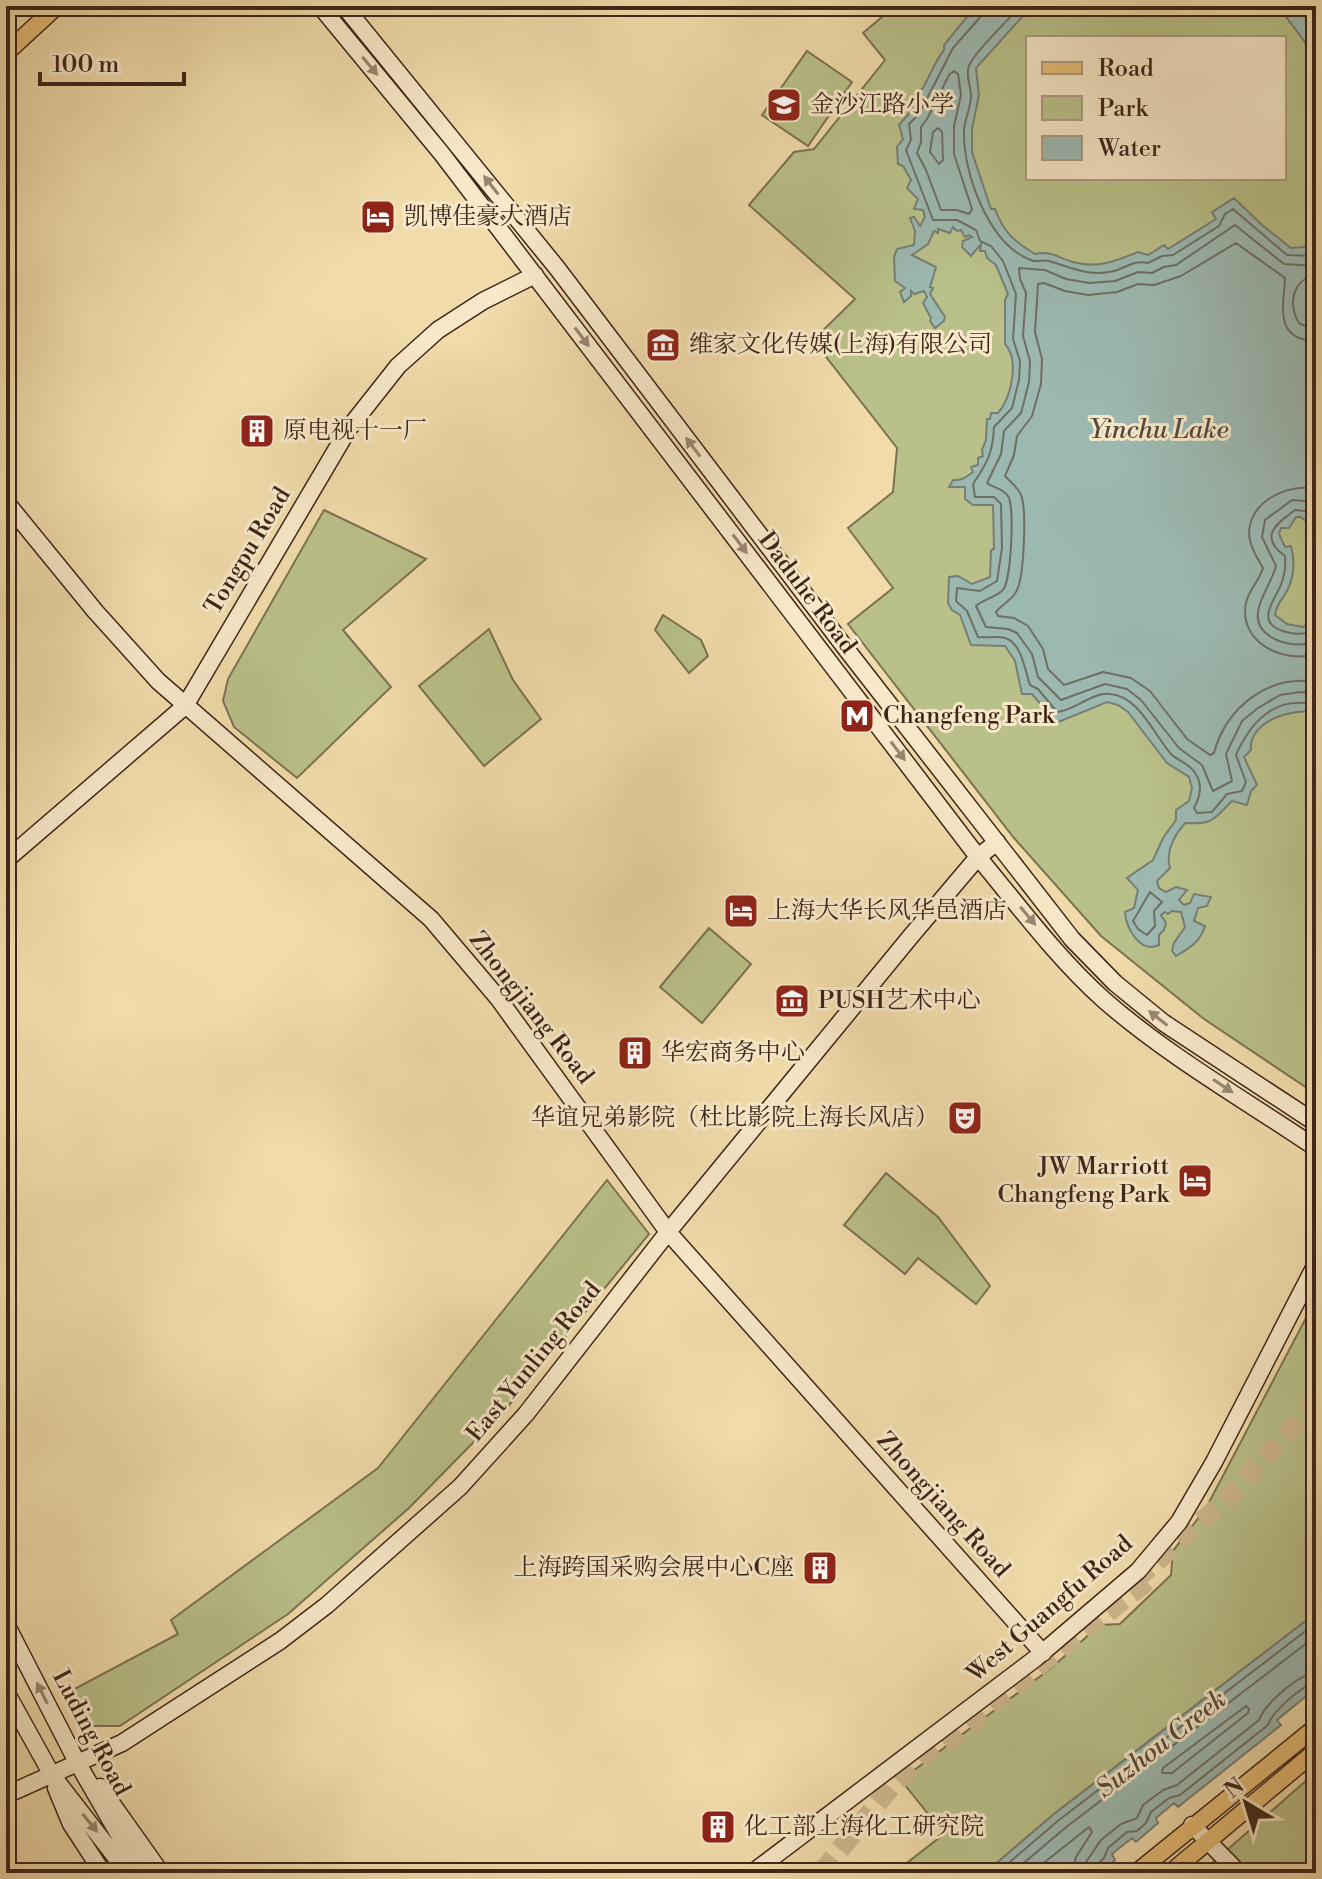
<svg xmlns="http://www.w3.org/2000/svg" width="1322" height="1879" viewBox="0 0 1322 1879" font-family="'Libre Bodoni','Noto Serif SC',serif">
	<rect width="100%" height="100%" fill="#f1dbaa"/>
	<filter id="stains"><feTurbulence type="fractalNoise" baseFrequency=".0025" numOctaves="4"/><feColorMatrix values="0 0 0 0 .2 0 0 0 0 .09 0 0 0 0 .02 0 0 0 .5 -.17"/></filter>
	<radialGradient id="worn" r=".72"><stop offset=".6" stop-color="#630" stop-opacity="0"/><stop offset="1" stop-color="#630" stop-opacity=".3"/></radialGradient>
	<!-- green -->
	<path fill="#b9c089" stroke="#7c7251" stroke-width="2" fill-rule="evenodd" d="M 895,6 L 1316,6 L 1316,1094 L 1204,1019 L 1101,936 L 1014,838 L 848,624 L 893,588 L 848,528 L 893,492 L 897,448 L 813,340 L 855,299 L 749,205 L 794,152 L 814,149 L 885,60 L 863,33 ZM 1028,38 L 1284,38 L 1284,178 L 1028,178 Z
		M 807,51 L 852,82 L 808,146 L 762,115 Z
		M 324,510 L 426,559 L 343,630 L 391,687 L 297,778 L 234,727 L 223,701 L 228,679 Z
		M 663,615 L 701,640 L 708,656 L 689,673 L 655,630 Z
		M 489,629 L 513,680 L 541,719 L 484,766 L 419,686 Z
		M 709,928 L 751,964 L 702,1023 L 660,987 Z
		M 886,1173 L 938,1217 L 990,1286 L 976,1304 L 918,1258 L 905,1274 L 844,1225 Z
		M 607,1180 L 649,1234 L 506,1409 L 409,1508 L 288,1614 L 120,1726 L 93,1726 L 65,1694 L 178,1634 L 171,1620 L 378,1468 Z
		M 1316,1299 L 1316,1613 L 1054,1814 L 985,1873 L 894,1873 L 944,1834 L 901,1780 L 1050,1669 L 1100,1625 L 1120,1624 L 1171,1575 L 1173,1551 L 1206,1508 Z
		M 1316,1772 L 1316,1873 L 1196,1873 L 1203,1871 Z"/>
	<!-- water -->
	<path fill="#9cb9b1" stroke="#777e74" stroke-width="2" d="M 982,6 L 1032,6 L 976,68 L 979,95 L 972,129 L 972,152 L 991,209 L 995,209 C 1004,233 1014,241 1035,254 C 1050,250 1059,258 1073,262 C 1097,269 1116,261 1138,252 L 1148,255 L 1164,245 L 1168,249 L 1216,219 L 1212,212 L 1234,198 L 1263,226 L 1291,248 L 1316,246 L 1316,287 L 1312,293 L 1311,309 L 1316,315 L 1316,518 L 1307,522 L 1301,517 L 1296,517 L 1289,528 L 1281,528 L 1279,534 L 1285,547 L 1291,546 C 1295,561 1294,577 1287,591 C 1282,600 1276,605 1275,615 L 1287,624 L 1303,627 L 1316,618 L 1316,713 C 1294,707 1248,721 1251,750 L 1244,757 L 1257,785 L 1251,791 L 1247,805 L 1232,801 C 1214,818 1215,825 1185,823 C 1174,836 1165,851 1170,868 L 1157,881 L 1159,888 L 1166,892 L 1176,887 L 1187,890 L 1179,900 L 1184,905 L 1190,903 L 1194,894 L 1211,897 L 1207,906 L 1198,908 L 1194,921 L 1205,926 C 1200,942 1190,948 1176,956 L 1172,951 L 1174,943 L 1185,927 L 1181,912 L 1172,911 L 1168,914 L 1165,912 L 1161,915 L 1166,923 L 1164,930 L 1159,935 L 1159,945 C 1140,954 1126,928 1125,912 L 1134,908 L 1138,890 L 1127,878 L 1153,860 L 1163,838 L 1176,820 L 1176,810 L 1189,801 L 1192,788 L 1189,777 L 1167,763 L 1128,712 L 1118,705 L 1107,702 L 1056,723 L 1049,721 L 1048,713 L 1032,694 L 1022,694 L 1015,661 L 1005,646 L 971,645 L 960,615 L 952,610 L 948,603 L 949,577 L 958,576 L 972,584 L 990,577 L 991,550 L 994,549 L 993,505 L 973,505 L 965,499 L 965,487 L 949,487 L 953,480 C 962,481 966,477 973,472 L 971,467 L 978,465 L 978,458 L 983,456 L 982,450 L 986,440 L 987,419 L 990,419 L 991,413 L 998,413 C 1011,398 1020,360 1005,344 L 1005,300 L 1008,294 L 996,265 L 987,258 L 985,251 L 980,251 L 981,244 L 971,256 L 962,247 L 963,241 L 972,237 L 969,235 L 965,237 L 961,230 L 957,231 L 953,227 L 950,233 L 938,229 L 938,233 L 934,231 L 928,244 L 912,255 L 936,267 L 930,287 L 933,288 L 930,294 L 945,317 L 944,321 L 935,328 L 930,321 L 931,318 L 923,303 L 927,297 L 924,291 L 914,294 L 911,291 L 911,296 L 904,302 L 900,292 L 905,288 L 895,281 L 894,257 L 897,249 L 914,245 L 915,231 L 910,218 L 914,217 L 920,226 L 925,217 L 923,210 L 914,209 L 918,199 L 907,188 L 911,180 L 903,166 L 898,164 L 897,147 L 903,139 L 899,125 L 912,110 L 913,100 C 927,88 932,64 944,50 L 944,45 L 967,17 Z
		M 1278,6 L 1316,6 L 1316,57 Z
		M 1316,1613 L 1316,1688 L 1277,1720 L 1281,1725 L 1178,1807 L 1174,1803 L 1156,1818 L 1158,1823 L 1136,1842 L 1132,1838 L 1112,1854 L 1115,1860 L 1099,1873 L 985,1873 L 1054,1814 Z"/>
	<g fill="none" stroke-linecap="round" stroke-linejoin="round">
		<!-- shore -->
		<path stroke="#6e6f65" stroke-width="2" d="M 985,6 L 983,14 L 953,48 L 919,114 L 909,124 L 911,140 L 906,150 L 933,220 L 957,220 L 976,230 L 980,241 L 991,246 L 1003,261 L 1016,294 L 1013,339 L 1020,361 L 1019,380 L 1012,408 L 994,427 C 993,453 987,463 973,484 L 975,497 L 994,497 L 1001,504 L 1002,548 L 997,581 L 980,591 L 957,588 L 956,601 L 967,611 L 978,637 C 986,638 997,636 1005,638 C 1022,643 1025,671 1030,685 L 1038,689 L 1057,712 C 1074,711 1092,692 1110,694 C 1139,696 1154,735 1171,754 C 1178,761 1189,763 1195,773 C 1203,784 1200,797 1194,808 L 1197,813 L 1212,812 L 1227,794 L 1242,791 L 1246,782 L 1236,755 C 1251,721 1276,695 1316,705
			M 1021,6 C 1010,18 973,53 969,66 C 965,76 971,86 971,96 C 971,108 964,120 964,132 C 963,173 989,245 1031,260 C 1037,263 1043,259 1049,261 C 1072,268 1090,277 1114,271 C 1129,267 1132,260 1148,263 L 1162,256 L 1173,255 L 1219,226 L 1225,214 L 1233,209 L 1287,255 L 1316,256
			M 954,71 L 958,74 L 961,95 L 954,126 L 954,154 L 972,209 L 969,214 L 957,210 L 941,210 L 926,170 L 917,153 L 921,142 L 921,127 L 927,119 L 949,75 Z
			M 938,128 L 942,132 L 943,160 L 939,164 L 930,152 L 933,132 Z
			M 1316,266 L 1284,264 L 1235,225 L 1176,265 L 1164,267 L 1152,273 L 1138,272 L 1115,281 L 1089,283 L 1066,279 L 1045,270 L 1019,268 L 1020,279 L 1026,293 L 1023,336 L 1030,361 L 1029,382 L 1021,413 L 1004,431 L 1001,454 L 987,483 C 993,488 1003,488 1008,496 C 1015,507 1011,581 1003,590 C 995,598 983,599 976,606 L 986,627 L 1008,629 L 1017,633 L 1032,654 L 1038,677 L 1061,700 L 1105,684 L 1127,689 L 1141,700 L 1179,748 L 1202,765 L 1213,791 L 1232,781 L 1226,754 L 1242,721 L 1258,708 L 1280,695 L 1300,692 L 1316,694
			M 1316,276 C 1292,278 1287,307 1300,324 L 1316,329
			M 1316,341 C 1273,340 1284,305 1285,278 L 1236,243 L 1181,276 L 1154,285 L 1138,284 L 1117,292 L 1088,295 L 1065,291 L 1044,283 L 1038,284 L 1035,332 L 1042,359 L 1041,384 L 1032,416 L 1017,436 L 1014,455 L 1005,476 C 1010,482 1018,487 1021,495 C 1027,509 1024,576 1017,590 C 1013,600 1002,604 996,612 L 998,616 L 1014,618 L 1028,626 L 1043,649 L 1048,669 L 1064,685 L 1103,672 L 1131,678 L 1150,691 L 1187,739 L 1210,755 L 1214,753 C 1226,708 1268,674 1316,682
			M 1316,489 C 1289,483 1251,500 1249,532 C 1249,545 1257,558 1263,568 C 1259,581 1249,590 1246,603 C 1238,642 1283,664 1316,654
			M 1316,502 L 1292,500 L 1265,520 L 1262,537 L 1276,566 C 1269,592 1237,624 1279,641 C 1291,645 1304,646 1316,641
			M 1316,512 L 1295,510 C 1278,523 1257,536 1285,556 C 1286,567 1284,578 1280,587 C 1271,605 1256,624 1286,632 C 1297,635 1306,635 1316,629
			M 1150,892 L 1162,902 L 1154,911 L 1155,926 L 1147,935 L 1138,929 L 1133,921 Z
			M 1246,1706 L 1249,1709 L 1248,1713 L 1172,1773 L 1162,1773 L 1163,1768 Z
			M 997,1873 L 1059,1820 L 1316,1623
			M 1012,1873 L 1065,1828 L 1316,1636
			M 1031,1873 L 1089,1827 L 1092,1832 L 1076,1857 L 1072,1873
			M 1084,1873 L 1086,1862 L 1101,1840 L 1121,1824 L 1137,1818 L 1143,1805 L 1163,1790 L 1177,1785 L 1259,1720 C 1265,1704 1298,1674 1316,1673
			M 1095,1873 L 1095,1867 L 1104,1858 L 1108,1848 L 1127,1832 L 1137,1831 L 1146,1823 L 1151,1812 L 1169,1798 L 1180,1795 L 1268,1725 C 1272,1712 1302,1685 1316,1683"/>
		<!-- highway-tunnel -->
		<path stroke="#cdb78d" stroke-width="20" stroke-dasharray="20 10" stroke-linecap="butt" d="M 1134,1581 L 1225,1501 L 1316,1402
			M 945,1745 L 1042,1663 L 1150,1579
			M 821,1873 L 891,1787 L 951,1730"/>
		<defs>
			<path id="secondary" d="M 320,6 L 442,154 L 978,857 C 1018,905 1057,958 1104,1000 C 1168,1056 1245,1100 1316,1148
				M 344,6 L 557,268 L 847,650 L 1072,939 L 1115,983 L 1164,1023 L 1316,1123
				M 6,502 L 95,611 L 158,681 L 431,919 L 498,998 L 668,1232 L 1043,1653
				M 6,860 L 185,706 L 349,428 L 398,366 L 438,330 L 483,301 L 535,275
				M 6,1624 L 77,1762 L 141,1873
				M 6,1692 L 52,1775 L 128,1873
				M 100,1787 L 161,1873
				M 56,1788 L 71,1824 L 103,1873
				M 6,1795 L 122,1743 L 280,1641 L 327,1605 L 460,1487 L 526,1414 L 668,1232 L 911,936 L 978,857 L 997,842
				M 1192,1825 L 1239,1873
				M 752,1873 L 1036,1658 L 1138,1571 L 1179,1522 L 1214,1462 L 1316,1264"/>
			<path id="primary" d="M 6,53 L 57,6
				M 1136,1873 L 1316,1727
				M 1170,1873 L 1316,1751"/>
		</defs>
		<!-- secondary casing -->
		<use href="#secondary" stroke="#3f2519" stroke-width="19"/>
		<!-- primary casing -->
		<use href="#primary" stroke="#3f2519" stroke-width="19"/>
		<!-- secondary -->
		<use href="#secondary" stroke="#f6e8c8" stroke-width="16"/>
		<!-- primary -->
		<use href="#primary" stroke="#e8be75" stroke-width="16"/>
	</g>
	<!-- one-way arrows -->
	<defs><path id="oneway-solid" d="M-6-.8H1V-3.2L6.5 0L1 3.2V.8H-6Z" transform="scale(2)"/></defs>
	<g fill="#9a8670">
		<use href="#oneway-solid" transform="translate(370 66) rotate(50)"/>
		<use href="#oneway-solid" transform="translate(491 185) rotate(-128)"/>
		<use href="#oneway-solid" transform="translate(582 337) rotate(53)"/>
		<use href="#oneway-solid" transform="translate(693 447) rotate(-127)"/>
		<use href="#oneway-solid" transform="translate(740 544) rotate(53)"/>
		<use href="#oneway-solid" transform="translate(898 751) rotate(53)"/>
		<use href="#oneway-solid" transform="translate(1028 916) rotate(50)"/>
		<use href="#oneway-solid" transform="translate(1158 1018) rotate(-142)"/>
		<use href="#oneway-solid" transform="translate(1223 1086) rotate(34)"/>
		<use href="#oneway-solid" transform="translate(42 1693) rotate(-117)"/>
		<use href="#oneway-solid" transform="translate(90 1823) rotate(51)"/>
	</g>
	<!-- icons -->
	<defs>
		<symbol id="school-square" viewBox="-11 -11 22 22"><rect x="-9" y="-9" width="18" height="18" rx="4" fill="#8f2418" stroke="#f6e8c8"/><path d="M0-5L7-2L0 1L-7-2ZM-4 1L0 2.5L4 1V4Q0 6-4 4Z" fill="#fff"/></symbol>
		<symbol id="hotel-square" viewBox="-11 -11 22 22"><rect x="-9" y="-9" width="18" height="18" rx="4" fill="#8f2418" stroke="#f6e8c8"/><path d="M-6-4.5h1.5V1H6V5H4.5V3h-9V5H-6ZM-4 0a1.8 1.8 0 1 1 3.6 0ZM.5 0V-2.5h3Q6-2.5 6 0Z" fill="#fff"/></symbol>
		<symbol id="museum-square" viewBox="-11 -11 22 22"><rect x="-9" y="-9" width="18" height="18" rx="4" fill="#8f2418" stroke="#f6e8c8"/><path d="M0-6L6-3V-2H-6V-3ZM-5-1h2V3h-2ZM-1-1h2V3h-2ZM3-1h2V3H3ZM-6 4H6V6H-6Z" fill="#fff"/></symbol>
		<symbol id="building-square" viewBox="-11 -11 22 22"><rect x="-9" y="-9" width="18" height="18" rx="4" fill="#8f2418" stroke="#f6e8c8"/><path d="M-4-6H4V6H1V3H-1V6H-4ZM-2.5-4.3h1.7v1.8h-1.7ZM.8-4.3h1.7v1.8H.8ZM-2.5-1h1.7V.8h-1.7ZM.8-1h1.7V.8H.8Z" fill="#fff"/></symbol>
		<symbol id="metro-square" viewBox="-11 -11 22 22"><rect x="-9" y="-9" width="18" height="18" rx="4" fill="#8f2418" stroke="#f6e8c8"/><path d="M-5.5 5V-5H-3L0 0L3-5H5.5V5H3V-.5L0 4L-3-.5V5Z" fill="#fff"/></symbol>
		<symbol id="theatre-square" viewBox="-11 -11 22 22"><rect x="-9" y="-9" width="18" height="18" rx="4" fill="#8f2418" stroke="#f6e8c8"/><path d="M-5-5.5Q0-4 5-5.5V0Q5 5 0 6Q-5 5-5 0ZM-3.3-2.5H-1v1.5H-3.3ZM1-2.5H3.3v1.5H1ZM-2.8 1Q0 5.5 2.8 1Z" fill="#fff"/></symbol>
	</defs>
	<g fill-rule="evenodd">
		<use href="#school-square" x="764" y="85" width="40" height="40"/>
		<use href="#hotel-square" x="358" y="197" width="40" height="40"/>
		<use href="#museum-square" x="643" y="325" width="40" height="40"/>
		<use href="#building-square" x="237" y="411" width="40" height="40"/>
		<use href="#metro-square" x="837" y="696" width="40" height="40"/>
		<use href="#hotel-square" x="721" y="891" width="40" height="40"/>
		<use href="#museum-square" x="772" y="981" width="40" height="40"/>
		<use href="#building-square" x="615" y="1033" width="40" height="40"/>
		<use href="#theatre-square" x="945" y="1098" width="40" height="40"/>
		<use href="#hotel-square" x="1175" y="1161" width="40" height="40"/>
		<use href="#building-square" x="800" y="1548" width="40" height="40"/>
		<use href="#building-square" x="698" y="1807" width="40" height="40"/>
	</g>
	<g text-anchor="middle" dominant-baseline="central" stroke-width="6" stroke-linejoin="round" paint-order="stroke">
		<!-- poi labels -->
		<g font-size="24" fill="#3f2519" stroke="#f6e8c8" text-anchor="start">
			<text x="810" y="105">金沙江路小学</text>
			<text x="404" y="217">凯博佳豪大酒店</text>
			<text x="689" y="345">维家文化传媒(上海)有限公司</text>
			<text x="283" y="431">原电视十一厂</text>
			<text x="883" y="716">Changfeng Park</text>
			<text x="767" y="911">上海大华长风华邑酒店</text>
			<text x="818" y="1001">PUSH艺术中心</text>
			<text x="661" y="1053">华宏商务中心</text>
			<text x="939" y="1118" text-anchor="end">华谊兄弟影院（杜比影院上海长风店）</text>
			<text x="1169" y="1167" text-anchor="end">JW Marriott<tspan x="1169" dy="28">Changfeng Park</tspan></text>
			<text x="794" y="1568" text-anchor="end">上海跨国采购会展中心C座</text>
			<text x="744" y="1827">化工部上海化工研究院</text>
		</g>
		<!-- street labels -->
		<g font-size="24" fill="#3f2519" stroke="#f6e8c8">
			<text transform="translate(248 551) rotate(-59)">Tongpu Road</text>
			<text transform="translate(807 593) rotate(53)">Daduhe Road</text>
			<text transform="translate(531 1008) rotate(52)">Zhongjiang Road</text>
			<text transform="translate(534 1362) rotate(-51)">East Yunling Road</text>
			<text transform="translate(943 1505) rotate(48)">Zhongjiang Road</text>
			<text transform="translate(1050 1609) rotate(-41)">West Guangfu Road</text>
			<text transform="translate(91 1733) rotate(62)">Luding Road</text>
		</g>
		<!-- water labels -->
		<g font-size="26" font-style="italic" fill="#564a3f" stroke="#f6e8c8">
			<text x="1159" y="430">Yinchu Lake</text>
			<text transform="translate(1161 1744) rotate(-38)">Suzhou Creek</text>
		</g>
	</g>
	<!-- margin -->
	<rect width="1322" height="1879" fill="none" stroke="#f1dbaa" stroke-width="32"/>
	<rect x="8" y="8" width="1306" height="1863" fill="none" stroke="#3f2519" stroke-width="4"/>
	<rect x="16" y="16" width="1290" height="1847" fill="none" stroke="#3f2519" stroke-width="2"/>
	<!-- legend -->
	<rect x="1026" y="36" width="260" height="144" fill="#f6e8c8" stroke="#ad9a82" stroke-width="2"/>
	<rect x="1042" y="62" width="40" height="12" fill="#e8be75" stroke="#ad9a82" stroke-width="2"/>
	<text x="1098" y="76" font-size="24" fill="#3f2519">Road</text>
	<rect x="1042" y="96" width="40" height="24" fill="#b9c089" stroke="#ad9a82" stroke-width="2"/>
	<text x="1098" y="116" font-size="24" fill="#3f2519">Park</text>
	<rect x="1042" y="136" width="40" height="24" fill="#9cb9b1" stroke="#ad9a82" stroke-width="2"/>
	<text x="1098" y="156" font-size="24" fill="#3f2519">Water</text>
	<!-- north arrow -->
	<g transform="translate(1246 1803) rotate(322)" stroke="#f6e8c8" stroke-width="6" paint-order="stroke">
	<path d="M0-6L14 30L0 20L-14 30Z" fill="#3f2519"/>
	<text y="-12" font-size="22" font-weight="bold" text-anchor="middle" fill="#3f2519">N</text>
	</g>
	<!-- scale -->
	<path d="M40 72v12h144v-12" fill="none" stroke="#3f2519" stroke-width="4"/>
	<text x="52" y="72" font-size="24" fill="#3f2519" stroke="#f6e8c8" stroke-width="6" paint-order="stroke">100 m</text>
	<rect width="100%" height="100%" filter="url(#stains)"/>
	<rect width="100%" height="100%" fill="url(#worn)"/>
</svg>
